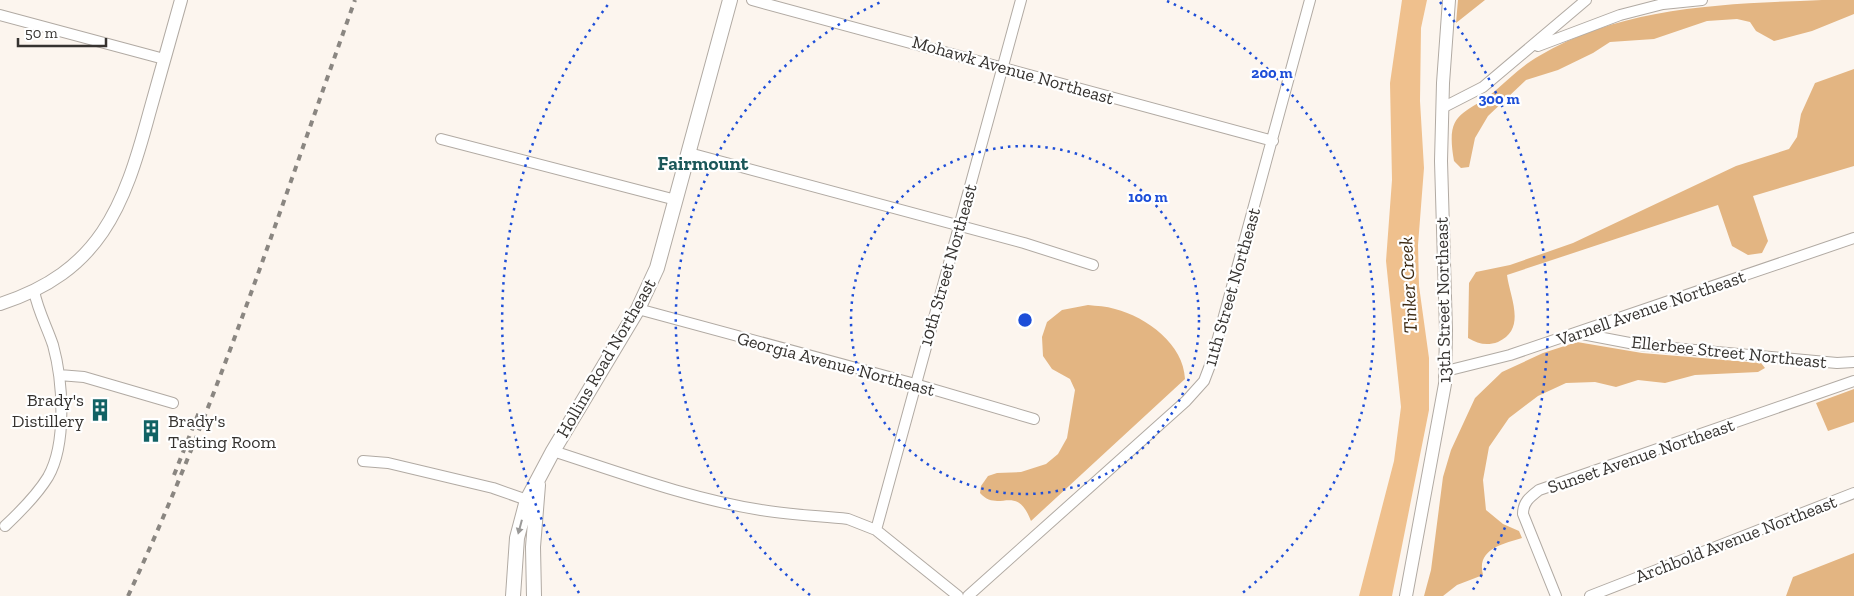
<svg xmlns="http://www.w3.org/2000/svg" width="1854" height="596" viewBox="0 0 1854 596" font-family="'Zilla Slab',serif">
	<rect width="100%" height="100%" fill="#fcf5ee"/>
	<!-- forest -->
	<path fill="#e3b582" d="M 1458,0 L 1485,0 L 1456,23 Z
		M 1822,0 L 1854,0 L 1854,14 L 1812,31 L 1774,41 L 1756,31 L 1750,22 L 1737,19 L 1707,21 L 1654,39 L 1610,42 L 1593,53 L 1558,70 L 1526,80 L 1488,116 L 1475,138 L 1469,167 L 1461,168 L 1454,161 C 1445,110 1463,117 1495,91 C 1509,79 1523,65 1539,56 C 1625,5 1726,4 1822,0 Z
		M 1854,69 L 1854,166 L 1753,196 L 1768,241 L 1762,253 L 1748,255 L 1732,246 L 1718,205 L 1507,275 C 1510,298 1527,329 1498,342 C 1487,346 1478,344 1468,338 L 1469,283 L 1476,272 L 1510,265 L 1573,243 L 1736,166 L 1789,149 L 1797,137 L 1801,114 L 1815,83 Z
		M 1088,305 C 1097,306 1106,306 1115,309 C 1147,317 1184,345 1185,379 L 1031,521 C 1016,482 999,514 980,493 L 981,486 L 988,476 L 997,473 L 1021,472 L 1046,464 L 1058,454 L 1067,438 L 1075,390 L 1070,379 L 1052,369 L 1043,356 L 1042,337 L 1047,322 L 1062,310 Z
		M 1577,342 L 1642,353 L 1761,363 L 1765,368 L 1758,372 L 1695,375 L 1665,383 L 1638,380 L 1616,387 L 1595,382 L 1566,383 L 1538,396 L 1509,418 L 1489,447 L 1483,480 L 1486,510 L 1503,524 L 1519,531 L 1522,538 C 1503,544 1476,549 1483,575 L 1457,585 L 1443,596 L 1424,596 L 1431,570 L 1443,477 L 1451,450 L 1475,398 L 1502,372 L 1543,353 Z
		M 1854,389 L 1854,422 L 1828,431 L 1816,403 Z
		M 1854,553 L 1854,596 L 1786,596 L 1793,577 Z"/>
	<!-- water -->
	<path fill="#efc08d" d="M 1402,0 L 1427,0 L 1421,28 L 1420,101 L 1424,168 L 1418,245 L 1419,286 L 1429,358 L 1429,410 L 1392,596 L 1359,596 L 1394,461 L 1401,407 L 1386,261 L 1392,180 L 1390,83 Z"/>
	<g fill="none" stroke-linecap="round" stroke-linejoin="round">
		<defs>
			<path id="minor" d="M 752,0 L 1273,141
				M 0,15 L 164,59
				M 1538,46 L 1620,15 L 1663,4 L 1702,0
				M 1442,108 L 1483,87 L 1586,0
				M 441,139 L 676,200
				M 689,153 L 1024,243 L 1093,265
				M 638,309 L 915,384 L 1034,419
				M 1577,333 L 1640,345 L 1837,363 L 1854,362
				M 1446,371 L 1510,355 L 1854,238
				M 59,375 L 84,377 L 173,403
				M 553,451 C 621,473 691,499 761,510 C 790,515 820,516 848,519 L 876,530 L 958,596
				M 363,461 L 388,463 L 493,488 L 527,500
				M 5,526 C 21,511 37,495 48,477 C 67,444 63,381 53,345 C 47,327 38,311 34,291
				M 876,530 L 1021,0
				M 968,596 L 1186,401 L 1204,381 L 1212,360 L 1310,0
				M 1556,596 L 1523,514 C 1523,502 1530,497 1539,490 L 1854,381
				M 1590,596 L 1854,493"/>
			<path id="tertiary" d="M 0,304 C 100,272 124,207 149,114 C 160,76 170,38 181,0
				M 1406,596 L 1445,384 L 1446,330 L 1441,161 L 1443,83 L 1449,0"/>
			<path id="secondary" d="M 513,596 L 517,538 L 527,500 L 553,451 L 638,309 L 657,268 L 730,0
				M 534,596 L 533,547 L 538,485"/>
		</defs>
		<!-- minor casing -->
		<use href="#minor" stroke="#b1aaa3" stroke-width="12"/>
		<!-- tertiary casing -->
		<use href="#tertiary" stroke="#b1aaa3" stroke-width="14"/>
		<!-- secondary casing -->
		<use href="#secondary" stroke="#b1aaa3" stroke-width="16"/>
		<!-- minor -->
		<use href="#minor" stroke="#fff" stroke-width="10"/>
		<!-- tertiary -->
		<use href="#tertiary" stroke="#fff" stroke-width="12"/>
		<!-- secondary -->
		<use href="#secondary" stroke="#fff" stroke-width="14"/>
		<!-- rail -->
		<path stroke="#8a8681" stroke-width="4" stroke-dasharray="6 6" stroke-linecap="butt" d="M 174,475 L 199,412
			M 128,596 C 218,403 283,200 355,0"/>
	</g>
	<!-- one-way arrows -->
	<defs><path id="oneway-solid" d="M-6-.8H1V-3.2L6.5 0L1 3.2V.8H-6Z" transform="scale(1.25)"/></defs>
	<use fill="#9a9998" href="#oneway-solid" transform="translate(520 527) rotate(105)"/>
	<!-- distance rings -->
	<g fill="none" stroke="#1d4ed8" stroke-width="2.5" stroke-dasharray="2.5 5">
		<circle cx="1025" cy="320" r="174"/>
		<path d="M810 595A349 349 0 0 1 883 1M1167 1A349 349 0 0 1 1240 595"/>
		<path d="M579 593A523 523 0 0 1 610 2M1440 2A523 523 0 0 1 1471 593"/>
	</g>
	<!-- icons -->
	<defs>
		<symbol id="building-bare" viewBox="-9 -9 18 18"><path d="M-4-6H4V6H1V3H-1V6H-4ZM-2.5-4.3h1.7v1.8h-1.7ZM.8-4.3h1.7v1.8H.8ZM-2.5-1h1.7V.8h-1.7ZM.8-1h1.7V.8H.8Z" fill="#116265" stroke="#fff" stroke-width="2.5" paint-order="stroke"/></symbol>
	</defs>
	<g fill-rule="evenodd">
		<use href="#building-bare" x="84" y="394" width="32" height="32"/>
		<use href="#building-bare" x="135" y="415" width="32" height="32"/>
	</g>
	<g text-anchor="middle" dominant-baseline="central" stroke-width="4.5" stroke-linejoin="round" paint-order="stroke">
		<!-- street labels -->
		<g font-size="18" fill="#363330" stroke="#fff">
			<text transform="translate(1013 70) rotate(16)">Mohawk Avenue Northeast</text>
			<text transform="translate(948 265) rotate(-74)">10th Street Northeast</text>
			<text transform="translate(1232 287) rotate(-74)">11th Street Northeast</text>
			<text transform="translate(1443 300) rotate(-91)">13th Street Northeast</text>
			<text transform="translate(1651 308) rotate(-19)">Varnell Avenue Northeast</text>
			<text transform="translate(1729 352) rotate(6)">Ellerbee Street Northeast</text>
			<text transform="translate(606 358) rotate(-60)">Hollins Road Northeast</text>
			<text transform="translate(836 364) rotate(15)">Georgia Avenue Northeast</text>
			<text transform="translate(1641 456) rotate(-19)">Sunset Avenue Northeast</text>
			<text transform="translate(1736 539) rotate(-21)">Archbold Avenue Northeast</text>
		</g>
		<!-- poi labels -->
		<g font-size="18" fill="#363330" stroke="#fff" text-anchor="end">
			<text x="84" y="400">Brady's<tspan x="84" dy="21">Distillery</tspan></text>
			<text x="168" y="421" text-anchor="start">Brady's<tspan x="168" dy="21">Tasting Room</tspan></text>
		</g>
		<!-- neighbourhood labels -->
		<g font-size="19" font-weight="bold" fill="#1b5759" stroke="#fff">
			<text x="703" y="163">Fairmount</text>
		</g>
		<!-- water labels -->
		<g font-size="19" font-style="italic" fill="#3d2a12" stroke="#fff">
			<text transform="translate(1408 285) rotate(-93)">Tinker Creek</text>
		</g>
	</g>
	<circle cx="1025" cy="320" r="8" fill="#1d4ed8" stroke="#fff" stroke-width="2.5"/>
	<g font-size="15" text-anchor="middle" font-weight="bold" fill="#1d4ed8" stroke="#fff" stroke-width="4.5" stroke-linejoin="round" paint-order="stroke">
		<text x="1272" y="78">200 m</text>
		<text x="1499" y="104">300 m</text>
		<text x="1148" y="202">100 m</text>
	</g>
	<!-- scale -->
	<path d="M18 38v8h88v-8" fill="none" stroke="#363330" stroke-width="2.5"/>
	<text x="25" y="38" font-size="15" fill="#363330" stroke="#ffffff" stroke-width="4" paint-order="stroke">50 m</text>
</svg>
